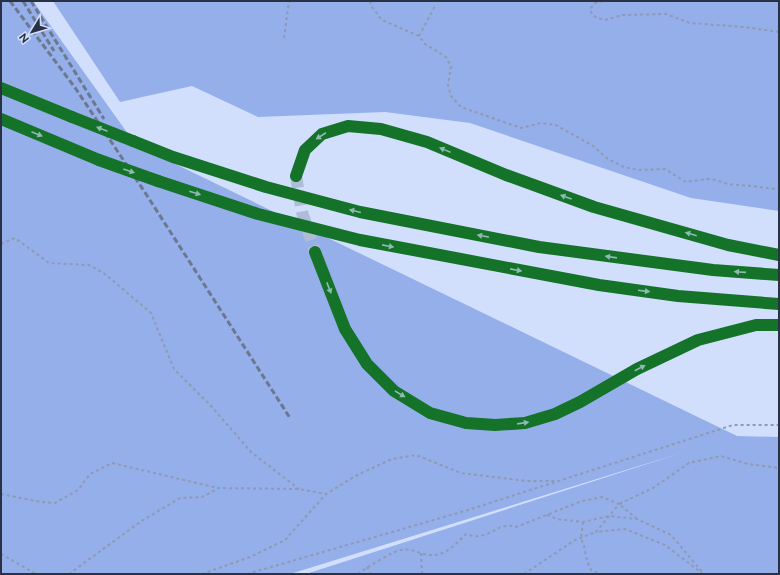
<svg xmlns="http://www.w3.org/2000/svg" width="780" height="575" viewBox="0 0 780 575" font-family="Raleway,sans-serif">
	<rect width="100%" height="100%" fill="#d1dffd"/>
	<!-- green -->
	<path fill="#95afeb" d="M 1,1 L 33,1 L 136,145 L 737,436 L 779,437 L 779,574 L 306,574 L 681,453 L 290,574 L 1,574 Z
		M 53,1 L 779,1 L 779,211 L 691,198 L 470,123 L 385,112 L 258,117 L 192,86 L 120,102 Z"/>
	<g fill="none" stroke-linecap="round" stroke-linejoin="round">
		<!-- highway-tunnel -->
		<path stroke="#afbcd8" stroke-width="12" stroke-dasharray="12 6" stroke-linecap="butt" d="M 296,176 L 302,212 L 315,252"/>
		<!-- path -->
		<path stroke="#8e9ab3" stroke-width="2" stroke-dasharray="3 3" stroke-linecap="butt" d="M 370,1 L 372,7 L 382,20 L 419,36 L 425,44 L 446,57 L 451,67 L 448,85 L 451,96 L 461,107 L 521,128 L 541,123 L 556,125 L 593,146 L 608,159 L 624,167 L 638,170 L 665,169 L 686,182 L 708,179 L 716,180 L 728,184 L 751,186 L 775,189 L 779,188
			M 603,1 L 595,3 L 590,9 L 592,14 L 597,18 L 605,20 L 623,15 L 666,14 L 690,23 L 745,27 L 779,32
			M 419,36 L 435,6
			M 284,38 L 289,1
			M 1,244 L 15,238 L 49,263 L 89,265 L 105,274 L 151,313 L 174,369 L 211,406 L 251,452 L 299,489
			M 1,494 L 41,502 L 55,503 L 78,490 L 90,474 L 112,463 L 218,488
			M 547,515 L 557,519 L 583,522 L 609,516 L 637,519 L 671,535 L 702,572
			M 637,519 L 619,504 L 653,488 L 689,463 L 721,456 L 748,464 L 779,468
			M 583,522 L 581,538 L 584,546 L 587,561 L 591,570 L 600,574
			M 421,553 L 422,574
			M 1,554 L 36,574
			M 367,567 L 371,574
			M 69,574 L 140,522 L 180,498 L 202,497 L 219,488 L 299,489 L 326,494 L 357,475 L 392,459 L 416,455 L 461,473 L 527,481 L 554,481
			M 202,574 L 250,557 L 285,540 L 326,494
			M 247,574 L 468,510 L 733,425 L 779,425
			M 358,574 C 366,568 391,552 401,550 C 410,548 416,552 424,554 C 443,559 454,546 466,534 C 470,535 475,537 479,536 C 495,534 499,522 516,527 L 582,501 L 602,497 L 619,504 L 596,532 L 625,529 L 665,545 L 703,574
			M 524,574 L 575,540 L 596,532"/>
		<!-- highway -->
		<path stroke="#147229" stroke-width="12" d="M 1,88 L 72,117
			M 1,119 L 99,160
			M 133,141 L 173,157 L 266,187 L 360,212 L 539,247 L 713,270 L 779,275
			M 296,176 L 305,150 L 322,134 L 348,126 L 381,129 L 427,142 L 506,175 L 594,207 L 728,245 L 779,255
			M 158,181 L 258,214 L 360,240 L 599,285 L 678,296 L 779,304
			M 315,252 L 345,329 L 367,364 L 394,391 L 430,413 L 466,423 L 495,425 L 525,423 L 555,414 L 580,402 L 637,369 L 698,340 L 756,325 L 779,325"/>
		<!-- rail -->
		<path stroke="#6d7890" stroke-width="3" stroke-dasharray="6 3" stroke-linecap="butt" d="M 10,1 L 76,89 L 146,194 L 290,418
			M 23,1 L 54,51
			M 31,1 L 104,119"/>
		<!-- highway-bridge -->
		<path stroke="#147229" stroke-width="12" d="M 72,117 L 133,141
			M 99,160 L 158,181"/>
	</g>
	<!-- one-way arrows -->
	<defs><path id="oneway-solid" d="M-6-.8H1V-3.2L6.5 0L1 3.2V.8H-6Z"/></defs>
	<g fill="#8fb9b3">
		<use href="#oneway-solid" transform="translate(102 129) rotate(-159)"/>
		<use href="#oneway-solid" transform="translate(37 134) rotate(23)"/>
		<use href="#oneway-solid" transform="translate(321 136) rotate(147)"/>
		<use href="#oneway-solid" transform="translate(445 150) rotate(-158)"/>
		<use href="#oneway-solid" transform="translate(129 171) rotate(19)"/>
		<use href="#oneway-solid" transform="translate(195 193) rotate(18)"/>
		<use href="#oneway-solid" transform="translate(566 197) rotate(-160)"/>
		<use href="#oneway-solid" transform="translate(355 211) rotate(-166)"/>
		<use href="#oneway-solid" transform="translate(691 234) rotate(-164)"/>
		<use href="#oneway-solid" transform="translate(483 236) rotate(-169)"/>
		<use href="#oneway-solid" transform="translate(388 246) rotate(11)"/>
		<use href="#oneway-solid" transform="translate(611 257) rotate(-172)"/>
		<use href="#oneway-solid" transform="translate(516 270) rotate(11)"/>
		<use href="#oneway-solid" transform="translate(740 272) rotate(-176)"/>
		<use href="#oneway-solid" transform="translate(329 288) rotate(69)"/>
		<use href="#oneway-solid" transform="translate(644 291) rotate(7)"/>
		<use href="#oneway-solid" transform="translate(640 368) rotate(-28)"/>
		<use href="#oneway-solid" transform="translate(400 394) rotate(31)"/>
		<use href="#oneway-solid" transform="translate(523 423) rotate(-8)"/>
	</g>
	<!-- border -->
	<rect width="780" height="575" fill="none" stroke="#293245" stroke-width="4"/>
	<!-- north arrow -->
	<g transform="translate(32 32) rotate(232)" stroke="#d1dffd" stroke-width="3" paint-order="stroke">
	<path d="M0-3L7 15L0 10L-7 15Z" fill="#293245"/>
	<text y="-6" font-size="11" font-weight="bold" text-anchor="middle" fill="#293245">N</text>
	</g>
</svg>
